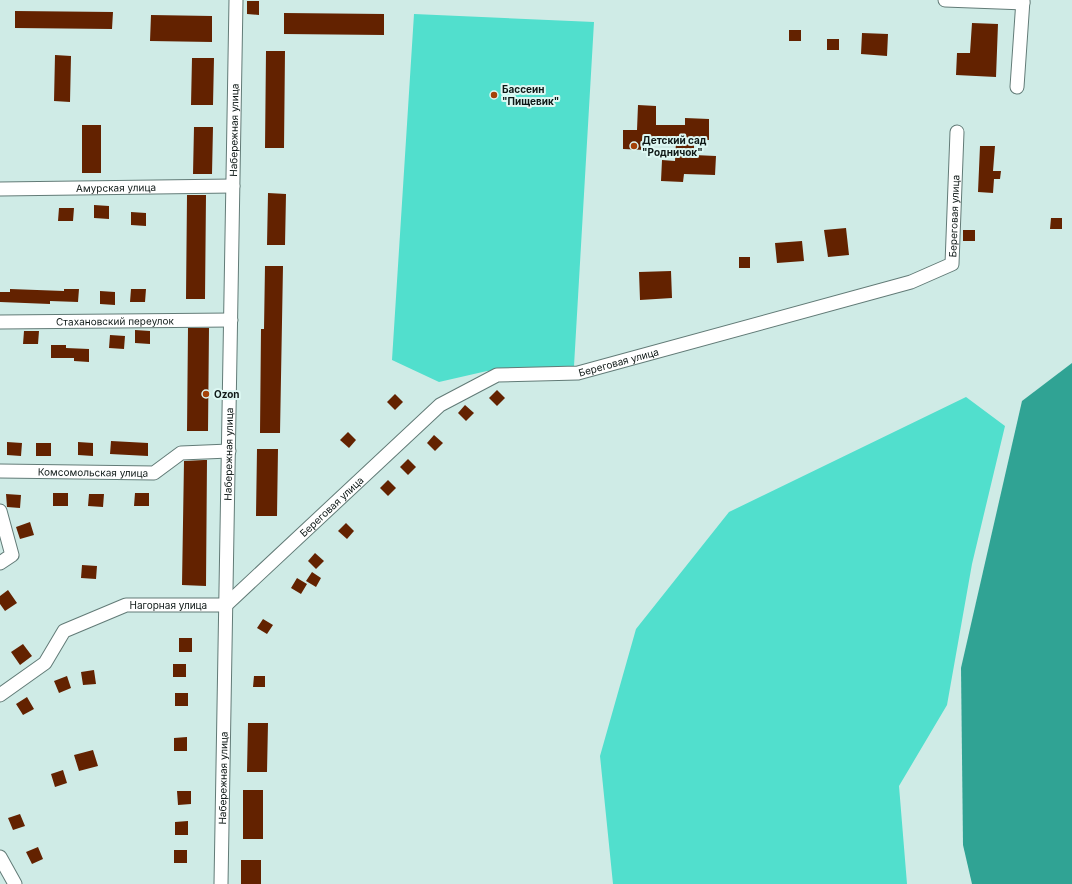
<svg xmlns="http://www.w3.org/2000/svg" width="1072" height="884" viewBox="0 0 1072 884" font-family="Inter,sans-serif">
	<rect width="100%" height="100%" fill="#cfebe6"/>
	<!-- green -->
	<path fill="#51dfcd" d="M 414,14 L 594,22 L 574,366 L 487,371 L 439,382 L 392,360 Z
		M 966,397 L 1005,426 L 972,564 L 947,705 L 899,786 L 907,884 L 613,884 L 600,756 L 636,629 L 729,512 Z"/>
	<!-- water -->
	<path fill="#30a394" d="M 1072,363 L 1072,884 L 972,884 L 963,845 L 961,668 L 1022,401 Z"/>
	<!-- building -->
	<path fill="#632200" d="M 247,1 L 259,1 L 259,15 L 247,14 Z
		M 15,11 L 113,12 L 112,29 L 15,28 Z
		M 284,13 L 384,14 L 384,35 L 284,34 Z
		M 151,15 L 212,16 L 212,42 L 150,41 Z
		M 972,23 L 998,24 L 996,77 L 956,75 L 957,53 L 970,53 Z
		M 789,30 L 801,30 L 801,41 L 789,41 Z
		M 862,33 L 888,34 L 887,56 L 861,54 Z
		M 827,39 L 839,39 L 839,50 L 827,50 Z
		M 266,51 L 285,51 L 284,148 L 265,148 Z
		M 55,55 L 71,56 L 70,102 L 54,101 Z
		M 192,58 L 214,58 L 213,105 L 191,105 Z
		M 638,105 L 656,106 L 656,125 L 685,125 L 685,118 L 709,119 L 709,140 L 694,139 L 694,155 L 716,156 L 715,175 L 684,174 L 683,182 L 661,181 L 662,160 L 675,161 L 676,142 L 645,141 L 645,150 L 623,149 L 623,130 L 637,130 Z
		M 82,125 L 101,125 L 101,173 L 82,173 Z
		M 194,127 L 213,127 L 212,174 L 193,174 Z
		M 980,146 L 995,146 L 993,171 L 1001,171 L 1000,179 L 994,179 L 993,193 L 978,192 Z
		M 268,193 L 286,194 L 285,245 L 267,245 Z
		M 187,195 L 206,195 L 205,299 L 186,299 Z
		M 94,205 L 109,206 L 109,219 L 94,218 Z
		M 59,208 L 74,208 L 73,221 L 58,221 Z
		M 131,212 L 146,213 L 146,226 L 131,225 Z
		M 1051,218 L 1062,218 L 1062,229 L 1050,229 Z
		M 846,228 L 849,255 L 828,257 L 824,230 Z
		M 963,230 L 975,230 L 975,241 L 963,241 Z
		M 802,241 L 804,261 L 777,263 L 775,243 Z
		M 739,257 L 750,257 L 750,268 L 739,268 Z
		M 265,266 L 283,266 L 280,433 L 260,433 L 261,329 L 264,329 Z
		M 671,271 L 672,298 L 640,300 L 639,272 Z
		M 10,289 L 64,291 L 64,289 L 79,289 L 78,302 L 50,301 L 50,304 L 0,302 L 0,292 L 10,292 Z
		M 131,289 L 146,289 L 145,302 L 130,302 Z
		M 100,291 L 115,292 L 115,305 L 100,304 Z
		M 188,328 L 209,328 L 208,431 L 187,431 Z
		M 135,330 L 150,331 L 150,344 L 135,343 Z
		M 24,331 L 39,331 L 38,344 L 23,344 Z
		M 110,335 L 125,336 L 124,349 L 109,348 Z
		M 51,345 L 66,345 L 66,348 L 89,349 L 89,362 L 74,361 L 74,358 L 51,358 Z
		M 497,390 L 505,398 L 497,406 L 489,398 Z
		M 395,394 L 403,402 L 395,410 L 387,402 Z
		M 465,405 L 474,413 L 466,421 L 458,413 Z
		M 348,432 L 356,440 L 349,448 L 340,440 Z
		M 434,435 L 443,443 L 435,451 L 427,443 Z
		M 111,441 L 148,443 L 148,456 L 110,454 Z
		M 7,442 L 22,443 L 21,456 L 7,455 Z
		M 78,442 L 93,443 L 93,456 L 78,455 Z
		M 36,443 L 51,443 L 51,456 L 36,456 Z
		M 257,449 L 278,449 L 277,516 L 256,516 Z
		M 408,459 L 416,467 L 408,475 L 400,467 Z
		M 204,460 L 207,460 L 206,586 L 182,585 L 184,461 Z
		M 388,480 L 396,488 L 388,496 L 380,488 Z
		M 53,493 L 68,493 L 68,506 L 53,506 Z
		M 135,493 L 149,493 L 149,506 L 134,506 Z
		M 6,494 L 21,495 L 20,508 L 7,507 Z
		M 89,494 L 104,494 L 103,507 L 88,506 Z
		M 30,522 L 34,535 L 20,539 L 16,527 Z
		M 346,523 L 354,531 L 347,539 L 338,531 Z
		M 315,553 L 324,561 L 316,569 L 308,561 Z
		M 82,565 L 97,566 L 96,579 L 81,578 Z
		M 312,572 L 321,578 L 316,587 L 306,581 Z
		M 297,578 L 307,584 L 301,594 L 291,588 Z
		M 8,590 L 17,603 L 5,611 L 0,604 L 0,596 Z
		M 263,619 L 273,625 L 267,634 L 257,628 Z
		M 179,638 L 192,638 L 192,652 L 179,652 Z
		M 23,644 L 32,656 L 20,665 L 11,652 Z
		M 173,664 L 186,664 L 186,677 L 173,677 Z
		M 94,670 L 96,684 L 83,685 L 81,672 Z
		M 67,676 L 71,688 L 59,693 L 54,681 Z
		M 254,676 L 265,676 L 265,687 L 253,687 Z
		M 175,693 L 188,693 L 188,706 L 175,706 Z
		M 27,697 L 34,709 L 23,715 L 16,704 Z
		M 248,723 L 268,723 L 267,772 L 247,772 Z
		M 187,737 L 187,751 L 174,751 L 174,738 Z
		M 93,750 L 98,766 L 79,771 L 74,755 Z
		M 63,770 L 67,783 L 55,787 L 51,774 Z
		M 243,790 L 263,790 L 263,839 L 243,839 Z
		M 177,791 L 191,791 L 191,804 L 178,805 Z
		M 20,814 L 25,826 L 13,830 L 8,818 Z
		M 188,821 L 188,835 L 175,835 L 175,822 Z
		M 38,847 L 43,859 L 32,864 L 26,852 Z
		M 174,850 L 187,850 L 187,863 L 174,863 Z
		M 241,860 L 261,860 L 261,884 L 241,884 Z"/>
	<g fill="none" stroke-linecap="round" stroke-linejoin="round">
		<defs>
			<g id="minor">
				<path d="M 945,0 L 1023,3"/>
				<path d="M 1017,87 L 1023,0"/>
				<path id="s1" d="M 0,189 L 233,186"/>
				<path id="s2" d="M 0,322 L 231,320"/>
				<path id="s3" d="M 0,471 L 154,473 L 181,453 L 229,451"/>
				<path d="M 0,511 L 12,555 L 0,563"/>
				<path id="s4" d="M 0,695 L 45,663 L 64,631 L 126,605 L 226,605 L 440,405 L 497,375 L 578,373 L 911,282 L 952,264 L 957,132"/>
				<path d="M 0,857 L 15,884"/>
				<path id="s5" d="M 221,884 L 236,0"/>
			</g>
		</defs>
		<!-- minor casing -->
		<use href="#minor" stroke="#627b77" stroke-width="15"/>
		<!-- minor -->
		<use href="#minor" stroke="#fff" stroke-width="13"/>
	</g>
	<!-- markers -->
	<g fill="#a54209" stroke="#ddf8f3" stroke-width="1.5">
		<circle cx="494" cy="95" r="4"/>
		<circle cx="634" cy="146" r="4"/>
		<circle cx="206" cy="394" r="4"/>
	</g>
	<g text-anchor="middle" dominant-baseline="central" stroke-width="4" stroke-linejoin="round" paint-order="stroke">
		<!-- poi labels -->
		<g font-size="10" font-weight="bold" fill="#0e1816" stroke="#ddf8f3" text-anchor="start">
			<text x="502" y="89">Бассеин<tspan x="502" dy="12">"Пищевик"</tspan></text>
			<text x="642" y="140">Детский сад<tspan x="642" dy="12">"Родничок"</tspan></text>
			<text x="214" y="394">Ozon</text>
		</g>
		<!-- street labels -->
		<g font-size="10" fill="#0e1816" stroke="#ddf8f3">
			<text stroke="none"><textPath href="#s5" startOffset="754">Набережная улица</textPath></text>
			<text stroke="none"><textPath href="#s1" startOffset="116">Амурская улица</textPath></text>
			<text stroke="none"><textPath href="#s4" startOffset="1136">Береговая улица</textPath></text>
			<text stroke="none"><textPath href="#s2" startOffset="115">Стахановский переулок</textPath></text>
			<text stroke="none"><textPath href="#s4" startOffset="740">Береговая улица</textPath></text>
			<text stroke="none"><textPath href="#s5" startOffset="430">Набережная улица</textPath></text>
			<text stroke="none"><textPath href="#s3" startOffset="93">Комсомольская улица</textPath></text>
			<text stroke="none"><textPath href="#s4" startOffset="404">Береговая улица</textPath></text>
			<text stroke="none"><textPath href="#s4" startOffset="202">Нагорная улица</textPath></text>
			<text stroke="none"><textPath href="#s5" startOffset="106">Набережная улица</textPath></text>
		</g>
	</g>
</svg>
